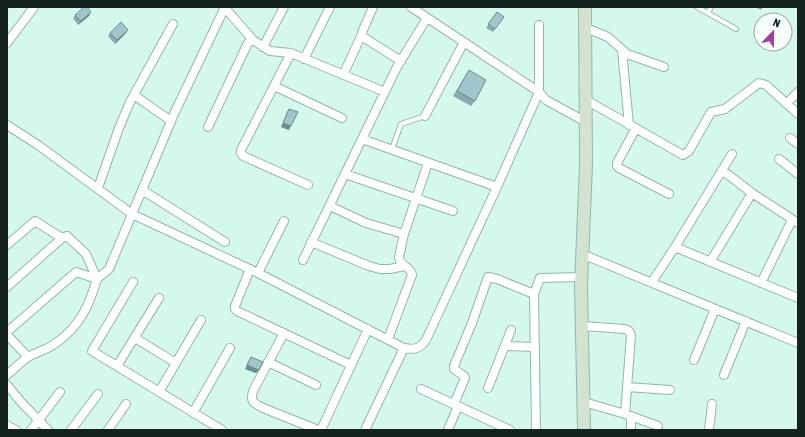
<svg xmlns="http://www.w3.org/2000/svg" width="805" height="437" viewBox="0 0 805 437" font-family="'Asap Condensed',sans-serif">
	<rect width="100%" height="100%" fill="#d4f9ec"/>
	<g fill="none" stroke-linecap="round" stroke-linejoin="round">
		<defs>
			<path id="lane" d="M 697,7 L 736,29
				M 708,13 L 711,7
				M 392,149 L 401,124 L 425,116"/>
			<path id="street" d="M 225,7 L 174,114 L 132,214 L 258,273 L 404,348 C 415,350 419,349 426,340 L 497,187 L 539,92 L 539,25
				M 373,7 L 363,30 L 362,34 L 363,37 L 401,61
				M 411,7 L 539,92 L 546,100 L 586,122
				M 225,8 L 253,40
				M 586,28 L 608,37 L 627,54 L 664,67
				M 7,43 L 34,7
				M 263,47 L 284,7
				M 622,50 L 629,125
				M 291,53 L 241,150 L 241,153 L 243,156 L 308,185
				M 304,59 L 330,7
				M 343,75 L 362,34
				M 274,86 L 342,118
				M 134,95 L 171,121
				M 586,100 L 683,155 L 689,151 L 711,112 L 725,109 L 759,83 L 766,85 L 798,114
				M 787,103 L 798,92
				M 425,116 L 464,42
				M 7,125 L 38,145 L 132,214 L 109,269 L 97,279 L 76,272 L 7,332
				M 208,127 L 247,45 L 249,42 L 253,40 L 270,51 L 291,53 L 385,92
				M 636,128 L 617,163 L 617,166 L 619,168 L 669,194
				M 790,138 L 798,144
				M 362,139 L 497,187
				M 779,159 L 798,174
				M 722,170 L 752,193 L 798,223
				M 345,174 L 453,211
				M 98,188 L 119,128 L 130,102 L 173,24
				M 142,190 L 225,242
				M 330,206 L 366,223 L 404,234
				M 311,242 L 369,266 L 380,269 L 390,269 L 404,266
				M 7,245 L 35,221 L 62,238
				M 675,247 L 798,298
				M 582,254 L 798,343
				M 303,260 L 397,67 L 427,18
				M 710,262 L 752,193
				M 250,269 L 235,306 L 235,309 L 237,311 L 351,365
				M 258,273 L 284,221
				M 133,282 L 92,351 L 222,430
				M 652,282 L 675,247 L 732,154
				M 761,283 L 792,220
				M 7,287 L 62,238 L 67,236 L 86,254 L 97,279 C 89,306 80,326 56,343 C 48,349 37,352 28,357 C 21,362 14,369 7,375
				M 582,326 L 625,329 L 629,331 L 631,335 L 625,414
				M 284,333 L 254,389 C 249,401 253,403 263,408 L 318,430
				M 7,335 L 28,357
				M 135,338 L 176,363
				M 388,339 L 412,275 C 411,266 400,267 399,257 L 404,234 L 428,163
				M 505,346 L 535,347
				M 694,360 L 715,309
				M 268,362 L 316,385
				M 117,366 L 159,298
				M 724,375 L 746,321
				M 7,385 L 21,402 L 48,430
				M 627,387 L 670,390
				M 488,388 L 511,330
				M 421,389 L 510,430
				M 159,392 L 201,320
				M 584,402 L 625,414 L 658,426
				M 454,404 L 465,378 L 464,376 L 454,369 L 454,366 L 472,323 L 488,277 L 497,279 L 534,294
				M 193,413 L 230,348
				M 7,425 L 16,430
				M 31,430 L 60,392
				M 71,430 L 98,394
				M 108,430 L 126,404
				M 321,430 L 368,329
				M 365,430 L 404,348
				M 448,430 L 458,406
				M 536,430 L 534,294 L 540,278 L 582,277
				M 631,430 L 631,416
				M 709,430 L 712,404"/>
			<path id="secondary" d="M 584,430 L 581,286 L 586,165 L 585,7"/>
		</defs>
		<!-- lane casing -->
		<use href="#lane" stroke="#93b6aa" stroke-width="6"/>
		<!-- street casing -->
		<use href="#street" stroke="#93b6aa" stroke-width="10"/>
		<!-- secondary casing -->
		<use href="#secondary" stroke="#93b6aa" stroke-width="14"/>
		<!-- lane -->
		<use href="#lane" stroke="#fff" stroke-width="4"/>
		<!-- street -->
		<use href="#street" stroke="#fff" stroke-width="8"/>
		<!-- secondary -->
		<use href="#secondary" stroke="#d3e2d1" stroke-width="12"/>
	</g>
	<!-- wall -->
	<path fill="#89aaae" d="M 755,7 L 763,7 L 761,10 Z
		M 91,12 L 89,16 L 78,25 L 73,18 L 75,15 Z
		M 497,12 L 504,17 L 493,32 L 486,28 Z
		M 110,33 L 126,33 L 115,44 L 108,36 Z
		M 469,70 L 475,101 L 471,106 L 453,96 Z
		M 289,109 L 289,130 L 281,127 L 287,112 Z
		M 251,357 L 256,373 L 245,369 L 249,360 Z"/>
	<!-- shaded-wall -->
	<path fill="#6f8b8d" d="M 91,12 L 89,16 L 78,25 L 81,21 Z
		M 128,30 L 126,33 L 115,44 L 117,40 Z
		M 283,123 L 291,126 L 289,130 L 281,127 Z
		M 247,365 L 259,370 L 256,373 L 245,369 Z"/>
	<!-- building -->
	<path fill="#9fc6ca" stroke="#6f8b8d" d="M 84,7 L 87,7 L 91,12 L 81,21 L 75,15 Z
		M 497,12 L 504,17 L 495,29 L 488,24 Z
		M 121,22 L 128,30 L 117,40 L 110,33 Z
		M 469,70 L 486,80 L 475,101 L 457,91 Z
		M 289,109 L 298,112 L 291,126 L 283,123 Z
		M 251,357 L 263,362 L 259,370 L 247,365 Z"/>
	<!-- border -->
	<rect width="805" height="437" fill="none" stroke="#15231e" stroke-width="16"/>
	<!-- north arrow -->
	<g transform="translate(773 32) rotate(22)"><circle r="19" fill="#f7fefc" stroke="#9da6a3"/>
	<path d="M0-3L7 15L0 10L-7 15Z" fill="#a53da0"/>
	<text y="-6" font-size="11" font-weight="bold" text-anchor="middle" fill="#15231e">N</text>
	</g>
</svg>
